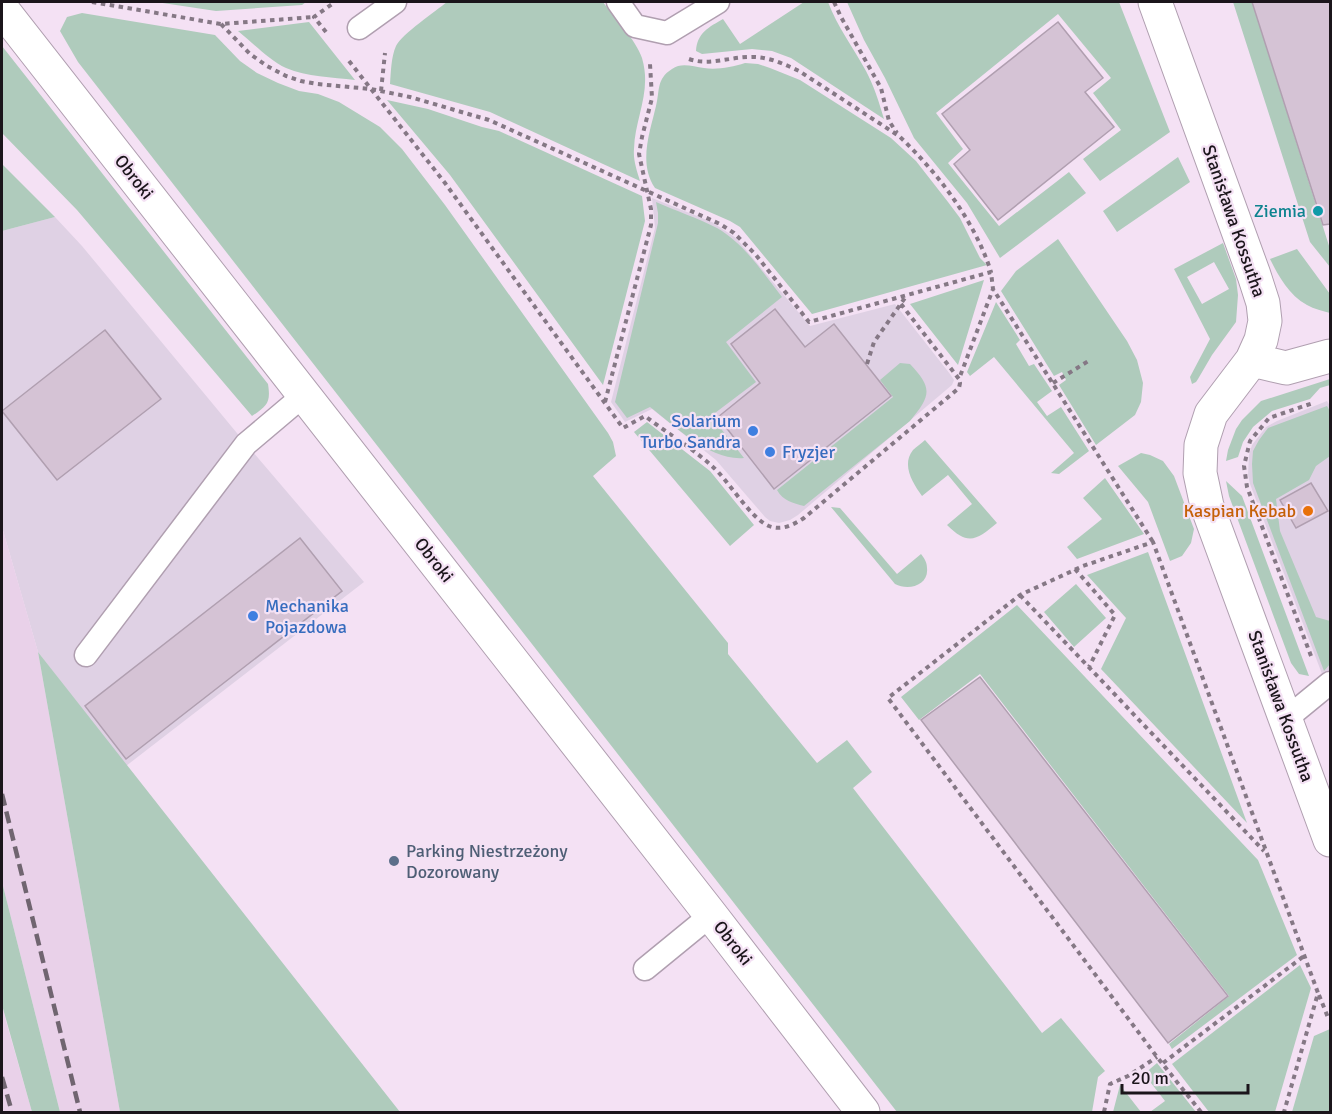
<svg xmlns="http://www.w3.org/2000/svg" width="1332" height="1114" viewBox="0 0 1332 1114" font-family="Signika,sans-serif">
	<rect width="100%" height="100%" fill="#f4e1f4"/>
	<!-- commercial -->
	<path fill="#dfd1e4" d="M 652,198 L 712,222 L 736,238 L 810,326 L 895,304 L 950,374 L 954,380 L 952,385 L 798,515 L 790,520 L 779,523 L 770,521 L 765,517 L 716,460 L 652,409 L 625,422 L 611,402 L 655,228 Z
		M 55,217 L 82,246 L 246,444 L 364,582 L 126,766 L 38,652 L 2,527 L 2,231 Z
		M 1327,401 L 1330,406 L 1330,695 L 1250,484 L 1248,475 L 1249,455 L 1252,445 L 1266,427 L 1277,421 Z"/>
	<!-- built -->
	<path fill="#e9d1e9" d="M 2,527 L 38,652 L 120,1112 L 60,1112 L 2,882 Z
		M 2,1005 L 6,1021 L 32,1112 L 2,1112 Z"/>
	<!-- green -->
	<path fill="#afcbbc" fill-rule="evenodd" d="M 156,2 L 306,2 L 302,5 L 216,11 Z
		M 447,2 L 603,2 C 614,17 636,40 642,58 C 652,92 635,117 634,149 C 633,160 637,171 640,181 L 490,112 L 390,84 C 391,72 391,57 396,46 C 402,34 436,11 447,2 Z
		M 804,2 L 828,2 C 838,28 853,47 866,71 C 874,86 879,102 884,119 L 791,58 L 772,51 L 752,49 L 702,54 L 696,51 C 697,33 709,27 723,19 L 740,44 Z
		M 847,2 L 1119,2 L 1170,132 L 1100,181 L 1083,159 L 1121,130 L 1093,93 L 1111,78 L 1058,14 L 936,113 L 963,149 L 948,163 L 999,226 L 1069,172 L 1086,193 L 1000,258 L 967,203 L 914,138 L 885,78 L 864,40 Z
		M 1233,2 L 1252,2 L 1330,249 L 1330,267 L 1310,242 Z
		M 82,13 L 215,35 L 240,61 L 257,73 L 278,83 L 299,91 L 318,94 L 339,102 L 380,127 L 402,149 L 445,205 L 608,433 L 613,442 L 616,456 L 593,476 L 728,643 L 728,654 L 817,763 L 847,740 L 872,772 L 853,788 L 1042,1033 L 1061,1018 L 1105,1071 L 1098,1077 L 1092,1112 L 897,1112 L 78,62 L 60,31 L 67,17 Z
		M 309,22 L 355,80 C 332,77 307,77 286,68 C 269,60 253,43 238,31 Z
		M 2,46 L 268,384 C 271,403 267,406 252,416 L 77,210 L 2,133 Z
		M 745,63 L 758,64 L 770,68 L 800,80 L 891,138 L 916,161 L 948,202 L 960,218 L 980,258 L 987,265 L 812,314 L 740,227 L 730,221 L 655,188 C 638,163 650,132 656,106 C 660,91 656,79 672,69 C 682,62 693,67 704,68 C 717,70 732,67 745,63 Z
		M 387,100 L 428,109 L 482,127 L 499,131 L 642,196 L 645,221 L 603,385 L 450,175 Z
		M 1178,157 L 1190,182 L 1117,232 L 1103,211 Z
		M 2,164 L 55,217 L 2,231 Z
		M 656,202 C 676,211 698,218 717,228 C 745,244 763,273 782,297 L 726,342 L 756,382 L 711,416 L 744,458 C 710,461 675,426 650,407 L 627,418 L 615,402 L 658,223 L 658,213 Z
		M 1058,239 L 1127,341 L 1137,360 L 1143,383 L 1141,402 L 1135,415 L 1096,445 L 1059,385 L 1066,380 L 1062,372 L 1054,376 L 1001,291 L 1016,271 Z
		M 1223,243 L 1236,279 L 1238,295 L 1236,322 L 1212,355 L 1198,379 L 1196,382 L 1192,384 L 1190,377 L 1210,339 L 1174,269 ZM 1214,262 L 1229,289 L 1202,304 L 1187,277 Z
		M 1297,249 L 1330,294 L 1330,313 C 1323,311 1314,309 1307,305 C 1289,295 1279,277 1270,259 Z
		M 984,280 L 958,365 L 910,304 Z
		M 996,302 L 1020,340 L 1016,344 L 1029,366 L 1034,364 L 1052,391 L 1037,402 L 1047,416 L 1061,407 L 1089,451 L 1059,474 L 1051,473 L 1074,453 L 994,357 L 970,376 L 967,372 Z
		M 900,363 L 910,364 C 933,388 931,396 910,421 L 804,506 C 793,503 783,501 777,490 L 893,397 L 880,380 Z
		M 1330,379 L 1330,385 L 1320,388 L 1310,399 L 1272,411 L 1253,427 L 1243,442 L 1238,457 L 1226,461 L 1228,450 L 1236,429 L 1242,420 L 1261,401 Z
		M 1327,406 L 1330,411 L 1330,456 L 1316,466 L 1309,480 L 1276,499 L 1280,531 L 1316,617 L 1330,621 L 1330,664 L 1324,671 L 1253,483 L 1252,464 L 1253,451 L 1259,440 L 1268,428 Z
		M 647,422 L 710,471 L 754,525 L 730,546 L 634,432 Z
		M 925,440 L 997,523 C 977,540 968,546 947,525 L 972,504 L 948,475 L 922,496 C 913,483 901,465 913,450 C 917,446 922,443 925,440 Z
		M 1141,453 L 1150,455 L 1163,461 L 1174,476 L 1194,529 L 1191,543 L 1182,556 L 1170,561 L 1148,502 L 1118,466 Z
		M 1105,478 L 1144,534 L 1077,559 L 1067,547 L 1102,519 L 1083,498 Z
		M 1226,481 L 1242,496 L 1309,676 L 1299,674 L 1291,663 L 1229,496 Z
		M 831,507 L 840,508 L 897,574 L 921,554 C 924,558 927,562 927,568 C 929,586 908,591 895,584 Z
		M 1148,552 L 1247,823 L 1101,669 L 1126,618 L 1087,575 Z
		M 1076,584 L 1106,618 L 1074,647 L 1044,612 Z
		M 1017,605 L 1258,860 L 1297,955 L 1172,1049 L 1169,1044 L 1229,996 L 980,674 L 919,720 L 901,697 Z
		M 38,652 L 400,1112 L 120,1112 Z
		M 2,882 L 60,1112 L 32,1112 L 2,1005 Z
		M 1300,965 L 1311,988 L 1275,1112 L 1209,1112 L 1172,1064 Z
		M 1330,1029 L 1330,1112 L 1292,1112 L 1314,1036 Z
		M 1157,1063 L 1196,1112 L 1150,1112 L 1165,1101 L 1144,1074 Z
		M 1120,1085 L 1141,1112 L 1113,1112 Z"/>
	<!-- building -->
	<path fill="#d5c3d5" stroke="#b09fb0" stroke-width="1.5" d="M 1252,2 L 1330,2 L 1330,224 L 1323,225 Z
		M 1058,22 L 1103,78 L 1085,92 L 1114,127 L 998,220 L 954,164 L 970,150 L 942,114 Z
		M 775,309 L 805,347 L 834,324 L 891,396 L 774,489 L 718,417 L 760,383 L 731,344 Z
		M 105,330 L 161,399 L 57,480 L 2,411 Z
		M 1311,483 L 1328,511 L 1296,528 L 1280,500 Z
		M 300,538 L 342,591 L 126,759 L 85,706 Z
		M 980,677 L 1228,996 L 1168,1043 L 921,720 Z"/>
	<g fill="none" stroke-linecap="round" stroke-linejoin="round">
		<defs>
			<path id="lane" d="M 618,2 L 635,26 L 667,33 L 718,2
				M 359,28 L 395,2
				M 86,655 L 246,444 L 304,395
				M 1286,719 L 1330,683
				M 645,969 L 711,915"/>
			<path id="street" d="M 1155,2 L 1254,275 L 1263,303 L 1265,321 L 1261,340 L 1252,360 L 1211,414 L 1201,445 L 1200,473 L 1207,506 L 1330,840
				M 1252,360 L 1286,368 L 1330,356"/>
			<path id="secondary" d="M 2,9 L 711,915 L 863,1112"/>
		</defs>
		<!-- lane casing -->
		<use href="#lane" stroke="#b09fb0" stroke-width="25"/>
		<!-- street casing -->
		<use href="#street" stroke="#b09fb0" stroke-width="35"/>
		<!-- secondary casing -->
		<use href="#secondary" stroke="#b09fb0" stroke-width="35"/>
		<!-- path -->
		<path stroke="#857885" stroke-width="4" stroke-dasharray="4.5 4.5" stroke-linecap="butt" d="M 92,2 L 221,24 L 314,17
			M 834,2 L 841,17 L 881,88 L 889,121 L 897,133
			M 221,24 L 250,54 L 267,66 L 286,76 L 301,81 L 317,84 L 371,89 L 410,97 L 489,120 L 720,224 L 734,233 L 756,255 L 809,322 L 991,272 L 993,289 L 1153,542
			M 326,32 L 314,17 L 335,2
			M 689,59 C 709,66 729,57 750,57 C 767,56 784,64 799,71 L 899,136 C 937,172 975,221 991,272
			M 349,61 L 445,183 L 623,428 L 645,416 C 667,433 692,448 712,466 C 729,481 750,518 769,526 C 782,531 793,525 804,518 L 959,388 L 960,383 L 959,379
			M 381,91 L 385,53
			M 901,304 L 959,379 L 993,289
			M 867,364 L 874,342 L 907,295
			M 1053,383 L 1090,360
			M 605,402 L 651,225 L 651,209 L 639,154 L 642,137 L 652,98 L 650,64
			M 1075,569 L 1115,615 L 1089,667
			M 1020,595 L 1264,851
			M 1311,656 L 1247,487 L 1244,466 L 1250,441 L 1269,418 L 1313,403
			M 1319,995 L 1329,1020 L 1330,1020
			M 1163,1063 L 1304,956
			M 1104,1112 L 1110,1084 L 1128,1076 L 1157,1057
			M 1201,1112 L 1157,1057 L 888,698 L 1020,595 L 1083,566 L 1153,542 L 1318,993 L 1284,1112"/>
		<!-- lane -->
		<use href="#lane" stroke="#fff" stroke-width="22"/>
		<!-- street -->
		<use href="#street" stroke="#fff" stroke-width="33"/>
		<!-- secondary -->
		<use href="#secondary" stroke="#fff" stroke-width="33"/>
		<!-- rail -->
		<path stroke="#706570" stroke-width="4.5" stroke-dasharray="12 6" stroke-linecap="butt" d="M 2,794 L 80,1112
			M 2,1077 L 12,1112"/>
	</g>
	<!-- markers -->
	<circle fill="#0f9aa8" stroke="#f4e1f4" stroke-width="2" cx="1318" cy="211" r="6"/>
	<g fill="#3f7fe0" stroke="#f4e1f4" stroke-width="2">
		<circle cx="753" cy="431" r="6"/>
		<circle cx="770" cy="452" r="6"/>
		<circle cx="253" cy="616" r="6"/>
	</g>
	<circle fill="#e8710a" stroke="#f4e1f4" stroke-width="2" cx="1308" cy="511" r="6"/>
	<circle fill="#5c6f8a" stroke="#f4e1f4" stroke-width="2" cx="394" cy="861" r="6"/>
	<g text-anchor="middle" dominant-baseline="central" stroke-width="4.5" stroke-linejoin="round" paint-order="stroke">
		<!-- street labels -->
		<g font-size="18" fill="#1b151b" stroke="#f4e1f4">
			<text transform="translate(134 177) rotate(52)">Obroki</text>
			<text transform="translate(1234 221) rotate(71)">Stanisława Kossutha</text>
			<text transform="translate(434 560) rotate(52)">Obroki</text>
			<text transform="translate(1281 706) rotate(70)">Stanisława Kossutha</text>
			<text transform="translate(733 943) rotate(52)">Obroki</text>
		</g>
		<!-- culture labels -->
		<g font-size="18" fill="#0d838f" stroke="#f4e1f4" text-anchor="end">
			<text x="1306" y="211">Ziemia</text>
		</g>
		<!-- shop labels -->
		<g font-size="18" fill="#366cbe" stroke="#f4e1f4" text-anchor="start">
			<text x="741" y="421" text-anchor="end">Solarium<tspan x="741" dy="21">Turbo Sandra</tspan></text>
			<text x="782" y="452">Fryzjer</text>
			<text x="265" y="606">Mechanika<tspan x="265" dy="21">Pojazdowa</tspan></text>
		</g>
		<!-- food labels -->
		<g font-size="18" fill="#c56008" stroke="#f4e1f4" text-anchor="end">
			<text x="1296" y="511">Kaspian Kebab</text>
		</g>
		<!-- service labels -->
		<g font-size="18" fill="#4e5e75" stroke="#f4e1f4" text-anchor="start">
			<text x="406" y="851">Parking Niestrzeżony<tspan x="406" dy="21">Dozorowany</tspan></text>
		</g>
	</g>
	<!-- border -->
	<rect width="1332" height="1114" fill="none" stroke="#1b151b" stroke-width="6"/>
	<!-- scale -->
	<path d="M1122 1084v9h126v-9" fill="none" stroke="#1b151b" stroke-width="3"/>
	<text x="1131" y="1084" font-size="18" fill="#1b151b" stroke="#f4e1f4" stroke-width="4.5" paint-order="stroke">20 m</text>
</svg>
